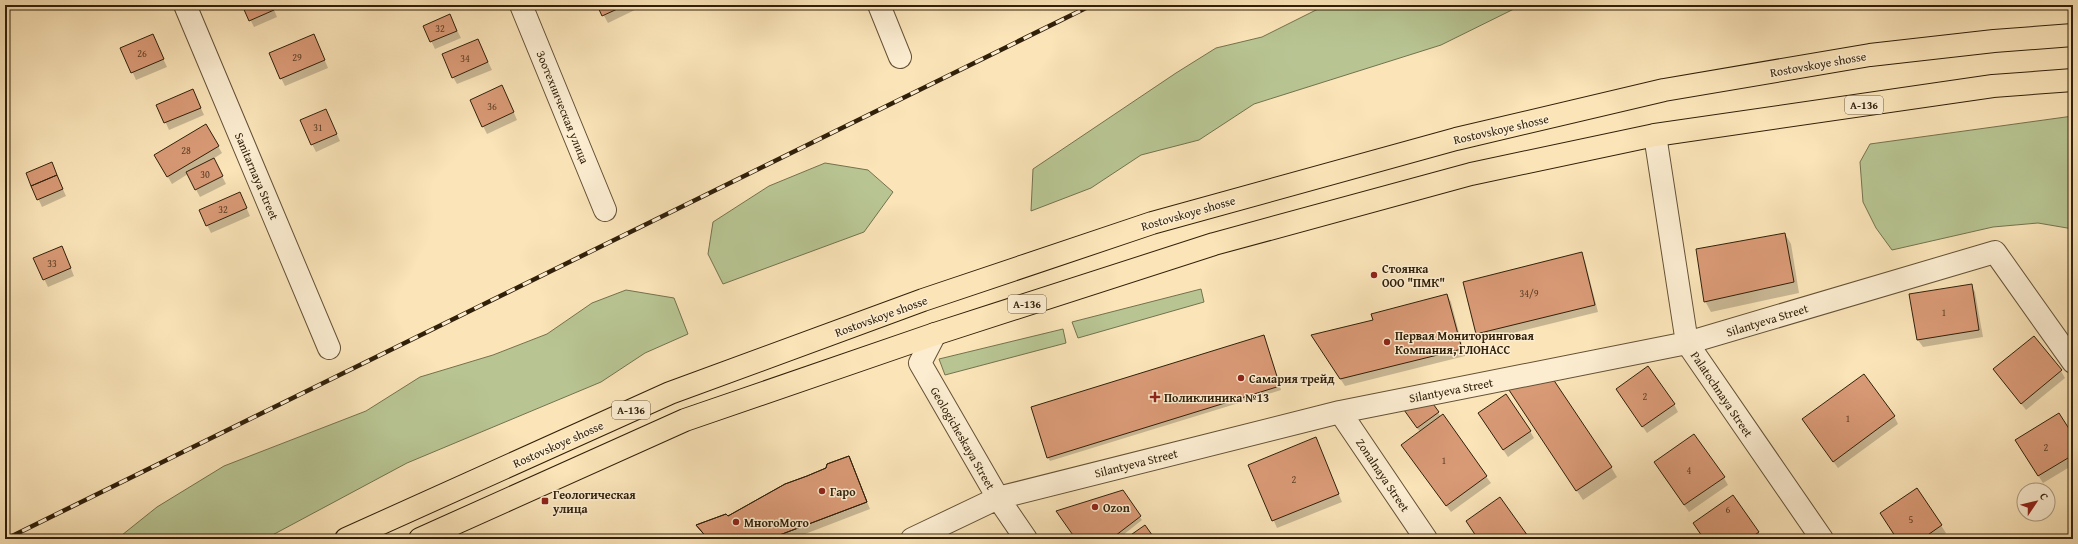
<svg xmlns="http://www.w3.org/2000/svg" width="2078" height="544" viewBox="0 0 2078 544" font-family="'Gentium Book Plus',serif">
	<rect width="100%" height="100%" fill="#fae4b8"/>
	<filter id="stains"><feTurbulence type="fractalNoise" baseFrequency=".005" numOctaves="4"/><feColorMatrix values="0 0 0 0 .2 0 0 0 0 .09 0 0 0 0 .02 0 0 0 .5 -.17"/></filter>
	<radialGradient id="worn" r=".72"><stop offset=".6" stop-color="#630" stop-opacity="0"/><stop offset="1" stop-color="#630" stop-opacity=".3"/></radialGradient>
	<!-- green -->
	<path fill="#b8c593" stroke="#74724e" d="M 1326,5 L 1522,5 L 1441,45 L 1254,104 L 1199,140 L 1141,155 L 1091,188 L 1031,211 L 1033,169 L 1176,73 L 1216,48 L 1262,37 Z
		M 2073,116 L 2073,229 L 2038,223 L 1993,227 L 1892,250 L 1876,228 L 1863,202 L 1860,162 L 1870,144 Z
		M 825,163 L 868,170 L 893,192 L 864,232 L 723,284 L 708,254 L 713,222 L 769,186 Z
		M 1201,289 L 1204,302 L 1078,338 L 1072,322 Z
		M 626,290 L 674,298 L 688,334 L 645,353 L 601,382 L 407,463 L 265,539 L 117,539 L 157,507 L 224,466 L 366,411 L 420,377 L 493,355 L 547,334 L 592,303 Z
		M 1063,329 L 1066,343 L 945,375 L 939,359 Z"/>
	<!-- shadow -->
	<path fill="#0003" d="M 243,5 L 272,5 L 277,17 L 254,27 Z
		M 598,5 L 635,5 L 637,9 L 608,23 Z
		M 450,16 L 461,38 L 435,49 L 424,26 Z
		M 152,35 L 167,67 L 136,80 L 122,48 Z
		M 314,35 L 328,68 L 285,86 L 281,78 Z
		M 478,40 L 492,70 L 457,84 L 453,77 Z
		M 193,90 L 204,115 L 169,130 L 158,105 Z
		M 506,94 L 517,120 L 487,134 L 483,126 Z
		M 326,110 L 340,141 L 316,152 L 312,144 Z
		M 206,125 L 222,153 L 213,159 L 226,184 L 200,197 L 188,174 L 172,184 L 155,155 Z
		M 51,163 L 66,196 L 42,207 L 27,174 Z
		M 243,200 L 250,216 L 211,233 L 200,211 Z
		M 1785,234 L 1791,244 L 1799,293 L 1711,312 L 1705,301 Z
		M 65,254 L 74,276 L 48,287 L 34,258 Z
		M 1581,254 L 1585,261 L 1598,312 L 1481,341 L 1477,334 L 1464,283 Z
		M 1971,285 L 1975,292 L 1983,337 L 1923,347 L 1918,340 L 1910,295 Z
		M 1447,295 L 1451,302 L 1465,356 L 1345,386 L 1312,336 L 1374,321 Z
		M 1264,336 L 1281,390 L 1050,461 L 1048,458 L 1032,408 Z
		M 1994,369 L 2061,371 L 2065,378 L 2026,410 Z
		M 1621,396 L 1674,404 L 1678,412 L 1647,433 Z
		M 1427,398 L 1491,483 L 1451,512 L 1407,452 L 1420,432 L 1404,410 Z
		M 1515,398 L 1611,467 L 1617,477 L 1583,500 Z
		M 1894,416 L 1898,424 L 1838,468 L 1808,427 Z
		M 1484,421 L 1530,431 L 1534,438 L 1508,457 Z
		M 2073,437 L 2073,465 L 2043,483 L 2020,447 Z
		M 1319,446 L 1342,502 L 1277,528 L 1250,465 Z
		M 848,457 L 870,509 L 792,539 L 707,539 L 697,525 L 728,517 Z
		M 1659,470 L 1724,478 L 1728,485 L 1689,512 Z
		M 1917,489 L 1946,533 L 1937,539 L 1898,539 Z
		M 1122,491 L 1142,520 L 1118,539 L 1077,539 L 1060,514 Z
		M 1733,496 L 1758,532 L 1762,539 L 1704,539 L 1698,531 L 1694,524 Z"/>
	<!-- building -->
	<path fill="#d99a76" stroke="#31200a" d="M 242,5 L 272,5 L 274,10 L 249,21 Z
		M 597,5 L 626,5 L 602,16 Z
		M 450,14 L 457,31 L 430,42 L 423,26 Z
		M 153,34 L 164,59 L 131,73 L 120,48 Z
		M 314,34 L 325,60 L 280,79 L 269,53 Z
		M 478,39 L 488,62 L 452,78 L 442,54 Z
		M 502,85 L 514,112 L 482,127 L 470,100 Z
		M 193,89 L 201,108 L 164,123 L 156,105 Z
		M 326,109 L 337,134 L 311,145 L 300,120 Z
		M 206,124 L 219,146 L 167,177 L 154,155 Z
		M 214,158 L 223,176 L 195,190 L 186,172 Z
		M 52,162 L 57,175 L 31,186 L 26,173 Z
		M 57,175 L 63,189 L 37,200 L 31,186 Z
		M 240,192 L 247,208 L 206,226 L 199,210 Z
		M 1785,233 L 1794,282 L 1704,302 L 1696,249 Z
		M 62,246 L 71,268 L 43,280 L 33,258 Z
		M 1582,252 L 1595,305 L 1476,334 L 1463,282 Z
		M 1972,284 L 1979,330 L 1917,340 L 1909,294 Z
		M 1447,294 L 1462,349 L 1340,379 L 1311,335 L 1373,320 L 1371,314 Z
		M 1264,335 L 1280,386 L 1047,458 L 1031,407 Z
		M 2034,336 L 2062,370 L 2021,404 L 1993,369 Z
		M 1648,366 L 1675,404 L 1642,427 L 1616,389 Z
		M 1864,374 L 1895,416 L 1833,462 L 1802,419 Z
		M 1553,379 L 1612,467 L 1576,491 L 1507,387 Z
		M 1506,394 L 1531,431 L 1503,450 L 1478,413 Z
		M 1428,397 L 1439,412 L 1417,428 L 1399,403 Z
		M 2059,413 L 2073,435 L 2073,455 L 2038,476 L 2015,440 Z
		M 1443,414 L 1487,476 L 1446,506 L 1401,445 Z
		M 1694,434 L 1725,477 L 1684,505 L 1654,462 Z
		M 1316,437 L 1339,494 L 1272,521 L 1248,465 Z
		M 849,456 L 867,502 L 769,539 L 708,539 L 696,525 L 726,514 L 728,516 L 785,484 L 807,476 L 826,468 L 827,464 Z
		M 849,456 L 867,502 L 769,539 L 708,539 L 696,525 L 726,514 L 728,516 L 785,484 L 807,476 L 826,468 L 827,464 Z
		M 1917,488 L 1942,525 L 1922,539 L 1897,539 L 1880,513 Z
		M 1123,490 L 1141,516 L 1111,539 L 1075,538 L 1056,511 Z
		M 1733,495 L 1759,532 L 1749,539 L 1704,539 L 1693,523 Z
		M 1500,497 L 1530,539 L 1478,539 L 1466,521 Z
		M 1145,525 L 1155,539 L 1125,539 Z"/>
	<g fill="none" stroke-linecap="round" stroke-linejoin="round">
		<defs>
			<path id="minor" d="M 185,5 L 329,348
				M 521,5 L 605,210
				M 879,5 L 900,57
				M 1655,135 L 1687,343 L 1822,539
				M 935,334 L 920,363 L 998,498 L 1026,539
				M 1340,412 L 1426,539
				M 912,539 L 998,498 L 1340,412 L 1687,343 L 1995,252 L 2073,362"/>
			<path id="trunk" d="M 346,539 L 670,393 L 923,300 L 1152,223 L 1456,139 L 1664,90 L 1870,55 L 1994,41 L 2073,35
				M 420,539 L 685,420 L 935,334 L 1214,244 L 1471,174 L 1655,135 L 1993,86 L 2073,80"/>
		</defs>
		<!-- minor casing -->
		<use href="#minor" stroke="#635136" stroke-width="24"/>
		<!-- trunk casing -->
		<use href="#trunk" stroke="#31200a" stroke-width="24"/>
		<!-- minor -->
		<use href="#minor" stroke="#fcedd1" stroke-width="22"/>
		<!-- trunk -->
		<use href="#trunk" stroke="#fae4b8" stroke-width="22"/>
		<defs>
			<path id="rail" d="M 6,539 L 1092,5"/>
		</defs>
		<!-- rail casing -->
		<use href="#rail" stroke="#31200a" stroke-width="4.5"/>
		<!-- rail -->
		<use href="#rail" stroke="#fcedd1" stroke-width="3" stroke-dasharray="9" stroke-linecap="butt"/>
	</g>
	<!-- markers -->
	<g fill="#8f2418" stroke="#fcedd1" stroke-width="1.5">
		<circle cx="1374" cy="275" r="4"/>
		<circle cx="1387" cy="342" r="4"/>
		<circle cx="1241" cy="378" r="4"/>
		<path d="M1153 391h4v4h4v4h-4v4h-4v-4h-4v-4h4z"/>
		<circle cx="822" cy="491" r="4"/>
		<rect x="541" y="497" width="8" height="8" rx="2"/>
		<circle cx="1095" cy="507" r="4"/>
		<circle cx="736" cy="522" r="4"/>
	</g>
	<g text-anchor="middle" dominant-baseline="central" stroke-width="3" stroke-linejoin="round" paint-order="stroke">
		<!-- number labels -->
		<g font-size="10" fill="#5b3e25">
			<text x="440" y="28">32</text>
			<text x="142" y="53">26</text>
			<text x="297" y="57">29</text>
			<text x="465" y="58">34</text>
			<text x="492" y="106">36</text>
			<text x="318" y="127">31</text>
			<text x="186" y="150">28</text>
			<text x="205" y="174">30</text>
			<text x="223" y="209">32</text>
			<text x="52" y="263">33</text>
			<text x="1529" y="293">34/9</text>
			<text x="1944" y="312">1</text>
			<text x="1645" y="396">2</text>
			<text x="1848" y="418">1</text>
			<text x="2046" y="447">2</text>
			<text x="1444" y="460">1</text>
			<text x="1689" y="470">4</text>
			<text x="1294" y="479">2</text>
			<text x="1728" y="509">6</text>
			<text x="1911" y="519">5</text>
		</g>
		<!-- shield labels -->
		<g fill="#fcedd1" stroke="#6e5e46" stroke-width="1">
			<rect x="1845" y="96" width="38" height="18" rx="3"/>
			<rect x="1008" y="295" width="38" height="18" rx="3"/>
			<rect x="612" y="401" width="38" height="18" rx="3"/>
		</g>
		<g font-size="11" font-weight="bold" fill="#31200a">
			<text x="1864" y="105">А-136</text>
			<text x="1027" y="304">А-136</text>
			<text x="631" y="410">А-136</text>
		</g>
		<!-- street labels -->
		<g font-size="12" fill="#31200a" stroke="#fcedd1">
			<text transform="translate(1818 64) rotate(-10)">Rostovskoye shosse</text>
			<text transform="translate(563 107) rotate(68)">Зоотехническая улица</text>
			<text transform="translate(1501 129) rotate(-13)">Rostovskoye shosse</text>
			<text transform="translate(257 176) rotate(67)">Sanitarnaya Street</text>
			<text transform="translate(1188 213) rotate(-16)">Rostovskoye shosse</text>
			<text transform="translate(881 316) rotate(-20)">Rostovskoye shosse</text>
			<text transform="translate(1767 320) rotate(-17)">Silantyeva Street</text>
			<text transform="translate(1451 390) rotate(-11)">Silantyeva Street</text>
			<text transform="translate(1722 394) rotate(56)">Palatochnaya Street</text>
			<text transform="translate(963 438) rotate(60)">Geologicheskaya Street</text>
			<text transform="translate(558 444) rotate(-24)">Rostovskoye shosse</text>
			<text transform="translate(1136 463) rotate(-14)">Silantyeva Street</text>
			<text transform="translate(1383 475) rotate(56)">Zonalnaya Street</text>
		</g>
		<!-- poi labels -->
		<g font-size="12" font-weight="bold" fill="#31200a" stroke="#fcedd1" text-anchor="start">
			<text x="1382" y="268">Стоянка<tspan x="1382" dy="14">ООО "ПМК"</tspan></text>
			<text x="1395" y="335">Первая Мониторинговая<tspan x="1395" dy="14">Компания, ГЛОНАСС</tspan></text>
			<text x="1249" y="378">Самария трейд</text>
			<text x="1164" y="397">Поликлиника №13</text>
			<text x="830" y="491">Гаро</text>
			<text x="553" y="494">Геологическая<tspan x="553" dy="14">улица</tspan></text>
			<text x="1103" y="507">Ozon</text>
			<text x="744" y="522">МногоМото</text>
		</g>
	</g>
	<!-- margin -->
	<rect width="2078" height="544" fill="none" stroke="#fae4b8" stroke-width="20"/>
	<rect x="6" y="6" width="2066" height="532" fill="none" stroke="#31200a" stroke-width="2"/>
	<rect x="10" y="10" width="2058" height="524" fill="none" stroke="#31200a"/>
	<!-- north arrow -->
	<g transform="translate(2036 502) rotate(55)"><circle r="19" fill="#fcedd1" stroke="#ab9b81"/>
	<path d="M0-3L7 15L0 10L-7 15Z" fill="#8f2418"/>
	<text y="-6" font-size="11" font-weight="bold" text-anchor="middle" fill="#31200a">С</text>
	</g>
	<rect width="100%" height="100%" filter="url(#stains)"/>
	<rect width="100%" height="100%" fill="url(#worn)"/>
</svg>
